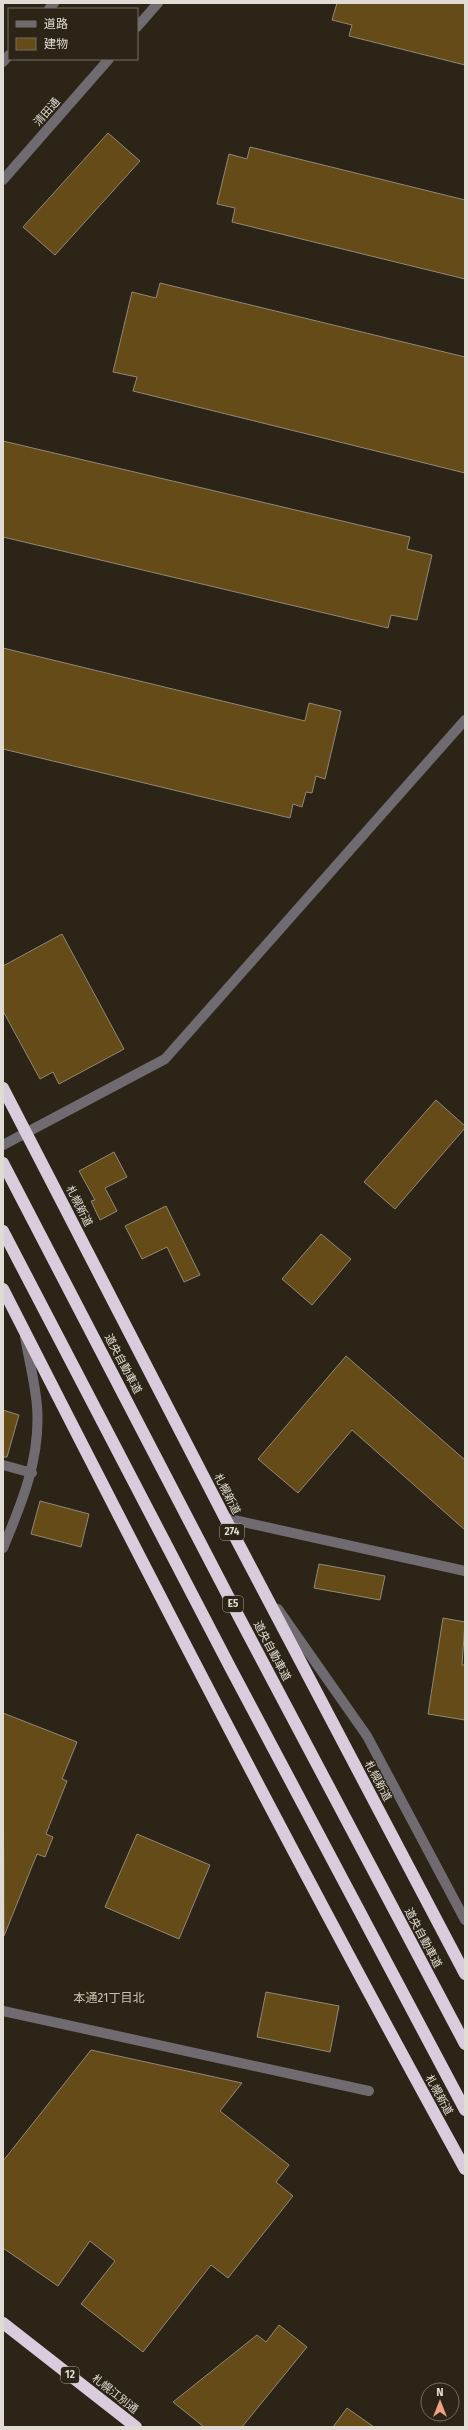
<svg xmlns="http://www.w3.org/2000/svg" width="468" height="2430" viewBox="0 0 468 2430" font-family="'Fira Sans','Noto Sans JP',sans-serif">
	<rect width="100%" height="100%" fill="#2c2517"/>
	<!-- building -->
	<path fill="#654b17" stroke="#918878" d="M 337,3 L 465,3 L 465,65 L 349,36 L 352,25 L 332,20 Z
		M 108,133 L 140,161 L 55,255 L 23,227 Z
		M 250,147 L 465,200 L 465,279 L 232,222 L 235,208 L 217,204 L 229,154 L 247,159 Z
		M 160,283 L 465,357 L 465,473 L 133,391 L 137,377 L 113,372 L 132,292 L 156,298 Z
		M 3,441 L 410,537 L 407,549 L 432,555 L 417,620 L 391,615 L 388,628 L 3,537 Z
		M 3,648 L 305,721 L 309,703 L 341,711 L 325,779 L 316,776 L 312,793 L 306,792 L 302,807 L 293,804 L 290,818 L 3,749 Z
		M 62,934 L 124,1049 L 59,1084 L 53,1072 L 40,1079 L 3,1011 L 3,966 Z
		M 436,1100 L 465,1126 L 465,1128 L 395,1209 L 364,1182 Z
		M 114,1152 L 127,1177 L 105,1188 L 117,1211 L 100,1220 L 91,1201 L 95,1200 L 79,1171 Z
		M 166,1206 L 200,1275 L 184,1282 L 167,1247 L 142,1259 L 125,1226 Z
		M 321,1234 L 351,1259 L 312,1305 L 282,1279 Z
		M 346,1356 L 465,1460 L 465,1530 L 352,1430 L 298,1493 L 258,1459 Z
		M 3,1410 L 19,1415 L 7,1457 L 3,1457 Z
		M 40,1501 L 89,1514 L 81,1547 L 31,1534 Z
		M 319,1564 L 385,1576 L 380,1600 L 314,1588 Z
		M 443,1618 L 465,1622 L 462,1665 L 465,1665 L 465,1720 L 428,1714 Z
		M 3,1713 L 77,1742 L 62,1779 L 67,1781 L 46,1834 L 53,1837 L 45,1857 L 37,1854 L 4,1936 Z
		M 137,1834 L 210,1865 L 179,1939 L 105,1907 Z
		M 266,1992 L 339,2006 L 330,2052 L 257,2037 Z
		M 91,2050 L 242,2083 L 220,2111 L 289,2165 L 276,2182 L 293,2196 L 228,2278 L 211,2265 L 143,2352 L 81,2304 L 115,2261 L 90,2241 L 58,2286 L 3,2248 L 3,2161 Z
		M 279,2325 L 307,2347 L 242,2427 L 204,2427 L 173,2402 L 257,2335 L 266,2342 Z
		M 347,2408 L 374,2427 L 333,2427 Z"/>
	<g fill="none" stroke-linecap="round" stroke-linejoin="round">
		<!-- minor -->
		<path stroke="#706b71" stroke-width="10" d="M 49,9 L 54,3
			M 137,27 L 158,3
			M 3,62 L 9,55
			M 3,180 L 109,59
			M 3,1145 L 165,1059 L 465,720
			M 3,1465 L 32,1473
			M 225,1518 L 465,1571
			M 3,1548 C 22,1503 41,1457 37,1406 C 35,1383 29,1360 25,1337
			M 278,1609 L 367,1736 L 465,1920
			M 3,2011 L 369,2091"/>
		<!-- highway -->
		<path stroke="#d9ccdc" stroke-width="12" d="M 3,1088 L 225,1518 L 465,1974
			M 3,1163 L 239,1617 L 465,2044
			M 3,1231 L 230,1667 L 465,2110
			M 3,1289 C 153,1584 305,1879 465,2169
			M 3,2323 L 136,2427"/>
	</g>
	<g text-anchor="middle" dominant-baseline="central" stroke-width="3" stroke-linejoin="round" paint-order="stroke">
		<!-- shield labels -->
		<g fill="#2c2517" stroke="#aaa49b" stroke-width="1">
			<rect x="220" y="1524" width="24" height="16" rx="3"/>
			<rect x="223" y="1596" width="20" height="16" rx="3"/>
			<rect x="61" y="2367" width="18" height="16" rx="3"/>
		</g>
		<g font-size="10" font-weight="bold" fill="#e0dbd3">
			<text x="232" y="1532">274</text>
			<text x="233" y="1604">E5</text>
			<text x="70" y="2375">12</text>
		</g>
		<!-- street labels -->
		<g font-size="11" fill="#e0dbd3" stroke="#2c2517">
			<text transform="translate(47 112) rotate(-49)">清田通</text>
			<text transform="translate(79 1206) rotate(63)">札幌新道</text>
			<text transform="translate(123 1364) rotate(62)">道央自動車道</text>
			<text transform="translate(227 1494) rotate(63)">札幌新道</text>
			<text transform="translate(272 1651) rotate(62)">道央自動車道</text>
			<text transform="translate(378 1781) rotate(62)">札幌新道</text>
			<text transform="translate(423 1938) rotate(62)">道央自動車道</text>
			<text transform="translate(439 2095) rotate(61)">札幌新道</text>
			<text transform="translate(115 2394) rotate(38)">札幌江別通</text>
		</g>
		<!-- neighbourhood labels -->
		<g font-size="12" fill="#ccc2b2" stroke="#2c2517">
			<text x="109" y="1998">本通21丁目北</text>
		</g>
	</g>
	<!-- border -->
	<rect width="468" height="2430" fill="none" stroke="#e0dbd3" stroke-width="8"/>
	<!-- legend -->
	<rect x="8" y="8" width="130" height="52" fill="#2c2517" stroke="#746e62"/>
	<rect x="16" y="21" width="20" height="6" fill="#706b71" stroke="#746e62"/>
	<text x="44" y="28" font-size="12" fill="#e0dbd3">道路</text>
	<rect x="16" y="38" width="20" height="12" fill="#654b17" stroke="#746e62"/>
	<text x="44" y="48" font-size="12" fill="#e0dbd3">建物</text>
	<!-- north arrow -->
	<g transform="translate(440 2402)"><circle r="19" fill="#2c2517" stroke="#746e62"/>
	<path d="M0-3L7 15L0 10L-7 15Z" fill="#f39f83"/>
	<text y="-6" font-size="11" font-weight="bold" text-anchor="middle" fill="#e0dbd3">N</text>
	</g>
</svg>
